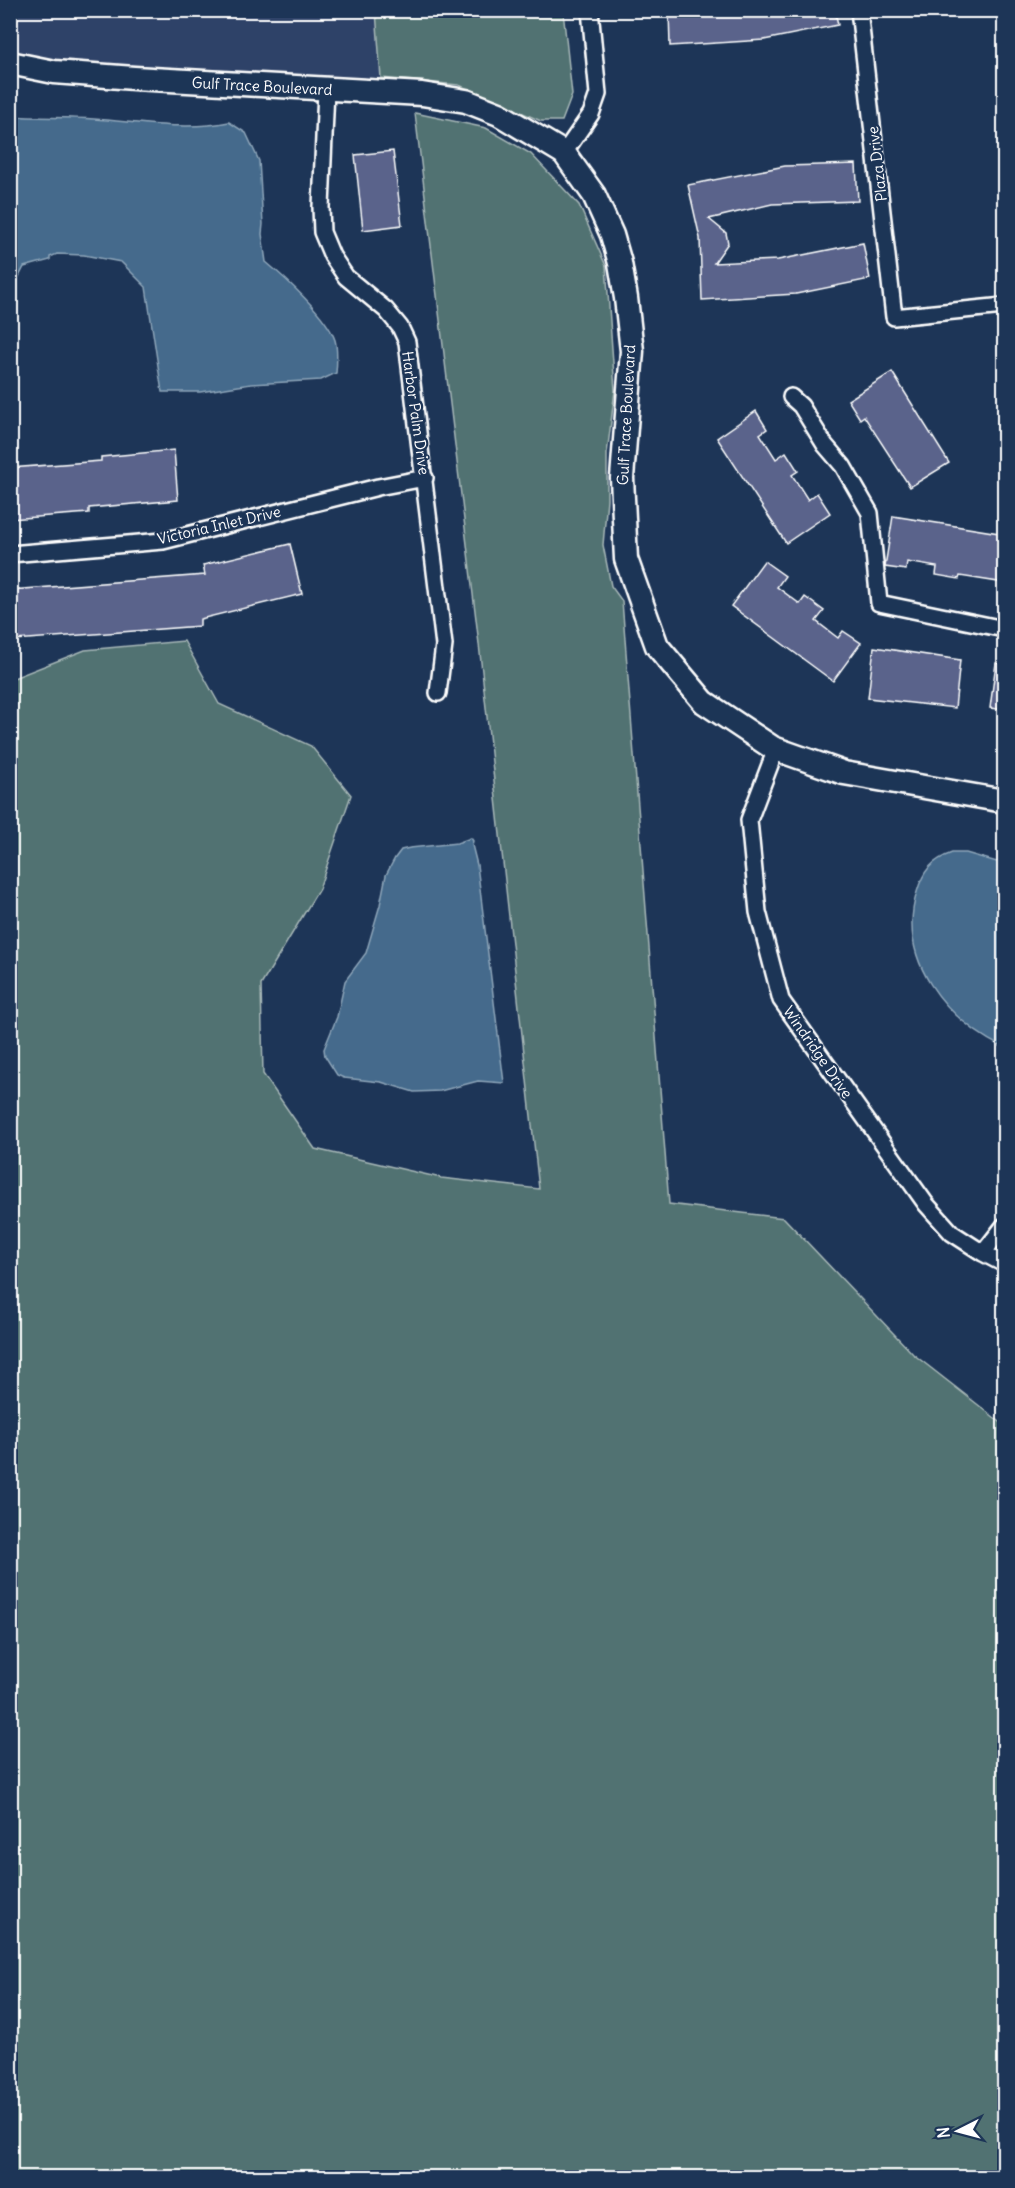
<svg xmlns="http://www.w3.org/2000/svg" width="1015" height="2188" viewBox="0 0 1015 2188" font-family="Delius,sans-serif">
	<rect width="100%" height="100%" fill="#1d3557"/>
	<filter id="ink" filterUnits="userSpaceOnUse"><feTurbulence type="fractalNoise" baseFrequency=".0167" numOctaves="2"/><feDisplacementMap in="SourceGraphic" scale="12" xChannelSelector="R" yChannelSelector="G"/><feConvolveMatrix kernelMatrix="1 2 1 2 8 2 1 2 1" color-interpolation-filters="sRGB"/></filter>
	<g filter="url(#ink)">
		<!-- built -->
		<path fill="#2f4367" d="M 10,11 L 376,11 L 382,86 L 56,63 L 11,54 Z"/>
		<!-- green -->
		<path fill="#517272" stroke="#a8b8b8" stroke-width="1.5" d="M 376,11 L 563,11 L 572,95 L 562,121 L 541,121 L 459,85 L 381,78 Z
			M 415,113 L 486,128 L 531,154 L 579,205 L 606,266 L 615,390 L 607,454 L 607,499 L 603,545 L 611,586 L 622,601 L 669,1204 L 784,1218 L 913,1354 L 1004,1425 L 1004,2177 L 11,2177 L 11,679 L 85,650 L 184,641 L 219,704 L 311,746 L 351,795 L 319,889 L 261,985 L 263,1074 L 315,1149 L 441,1178 L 539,1189 L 479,644 Z"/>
		<!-- water -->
		<path fill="#446b8c" stroke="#8fa6ba" stroke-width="1.5" d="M 11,116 C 38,118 66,117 94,119 C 138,122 185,131 229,122 L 246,133 L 259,161 L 263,224 L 262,234 L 266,262 C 285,278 327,316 335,340 C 338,351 337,362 336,373 L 321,380 L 251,384 L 200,392 L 162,392 L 146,287 L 121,262 L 84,255 L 57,254 L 50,257 L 50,260 L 24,267 L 11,292 Z
			M 471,838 L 473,841 L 472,845 L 477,865 L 504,1083 L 478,1081 L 440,1091 L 414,1092 L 381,1082 L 344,1078 L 337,1075 L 325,1056 L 324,1049 L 337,1017 L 345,981 L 366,953 L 380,905 L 386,875 L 395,858 L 401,850 L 410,848 L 457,843 Z
			M 952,853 L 966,853 L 1004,864 L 1004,1048 C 946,1019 896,960 917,892 C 923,871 932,860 952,853 Z"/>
		<!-- building -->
		<path fill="#5a648b" stroke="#fff" stroke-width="1.5" d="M 669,10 L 835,10 L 838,25 L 764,40 L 670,46 Z
			M 393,151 L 402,225 L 363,230 L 355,155 Z
			M 856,164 L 858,201 L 772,204 L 709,219 L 726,233 L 728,243 L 714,263 L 778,260 L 863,243 L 870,279 L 796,294 L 702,300 L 700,238 L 688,185 L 785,166 Z
			M 892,372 L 949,463 L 910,487 L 864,416 L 860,419 L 848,400 Z
			M 756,411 L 767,429 L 760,434 L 776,459 L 786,452 L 798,471 L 792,475 L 808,500 L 817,493 L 830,513 L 786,543 L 717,438 Z
			M 174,450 L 178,500 L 89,508 L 89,513 L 10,519 L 10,468 L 101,461 L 101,457 Z
			M 893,516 L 1005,534 L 1005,583 L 960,576 L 959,579 L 936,575 L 937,567 L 907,562 L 906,570 L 885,567 Z
			M 290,544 L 302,594 L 200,619 L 200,626 L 15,640 L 11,590 L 205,575 L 203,565 Z
			M 764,561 L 785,576 L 777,587 L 800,604 L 805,597 L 824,611 L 816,621 L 838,638 L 843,631 L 861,643 L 833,681 L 731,606 Z
			M 874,647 L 960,660 L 955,708 L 868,698 Z
			M 996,663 L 1005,664 L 1005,710 L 990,708 Z"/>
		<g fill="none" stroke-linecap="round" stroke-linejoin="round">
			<defs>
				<path id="street" d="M 859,10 L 894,317 L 1004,306
					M 326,90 L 321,207 L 322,232 L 332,256 L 346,277 L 386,310 L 400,327 L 407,342 L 444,645 L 438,693
					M 564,153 L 591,114 L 598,94 L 590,10
					M 791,397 L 801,406 L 825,445 L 843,466 L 870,513 L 879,603 L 1004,629
					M 10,554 L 163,541 L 378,487 L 425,478
					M 776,749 L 749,820 L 758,912 L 781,1000 L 926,1204 L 952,1233 L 983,1253 L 1004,1264
					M 983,1253 L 1004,1226"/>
				<path id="secondary" d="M 10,63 L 54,72 L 134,78 L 422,94 L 466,101 L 499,114 L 564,153 L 594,195 L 612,235 L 620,263 L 626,298 L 632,351 L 622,478 L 626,559 L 657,646 L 704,702 L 773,748 L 844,773 L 1004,801"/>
			</defs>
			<!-- street casing -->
			<use href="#street" stroke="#fff" stroke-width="20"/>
			<!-- secondary casing -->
			<use href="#secondary" stroke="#fff" stroke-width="27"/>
			<!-- street -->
			<use href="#street" stroke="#1d3557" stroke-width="15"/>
			<!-- secondary -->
			<use href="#secondary" stroke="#1d3557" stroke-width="22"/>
		</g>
	</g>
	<g text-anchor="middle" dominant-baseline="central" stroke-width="4.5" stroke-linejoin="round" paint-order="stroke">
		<!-- street labels -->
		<g font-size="15" fill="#fff" stroke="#1d3557">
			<text transform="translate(262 86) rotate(3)">Gulf Trace Boulevard</text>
			<text transform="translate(877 164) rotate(-97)">Plaza Drive</text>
			<text transform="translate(416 413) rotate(82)">Harbor Palm Drive</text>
			<text transform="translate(626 415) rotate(-87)">Gulf Trace Boulevard</text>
			<text transform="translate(219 525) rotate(-13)">Victoria Inlet Drive</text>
			<text transform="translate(818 1052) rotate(55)">Windridge Drive</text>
		</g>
	</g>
	<!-- margin -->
	<rect width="1015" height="2188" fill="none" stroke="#1d3557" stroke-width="36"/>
	<rect x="18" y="18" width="979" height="2152" fill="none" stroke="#fff" stroke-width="2" filter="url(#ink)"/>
	<!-- north arrow -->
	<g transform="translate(958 2131) rotate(264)" stroke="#1d3557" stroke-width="4.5" paint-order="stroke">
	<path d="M0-4.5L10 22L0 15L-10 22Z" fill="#ffffff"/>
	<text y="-9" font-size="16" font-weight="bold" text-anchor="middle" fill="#ffffff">N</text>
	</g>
</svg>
